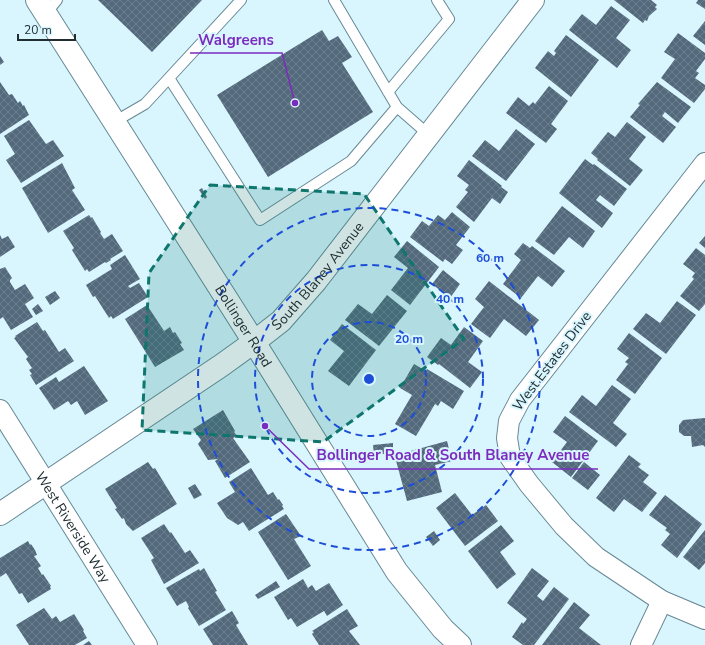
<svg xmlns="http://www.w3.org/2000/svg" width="705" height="645" viewBox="0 0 705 645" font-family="'Nunito Sans',sans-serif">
	<defs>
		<pattern id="building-cross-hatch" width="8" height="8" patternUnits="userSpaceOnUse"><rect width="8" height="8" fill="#53697c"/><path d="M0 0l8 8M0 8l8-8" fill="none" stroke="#6d7f8e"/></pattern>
	</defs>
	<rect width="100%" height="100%" fill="#d9f6ff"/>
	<!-- building -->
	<path fill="url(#building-cross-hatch)" d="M 98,0 L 202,0 L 152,52 Z
		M 614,0 L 651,0 L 657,5 L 655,7 L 657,9 L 649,16 L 647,21 L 645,20 L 643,23 Z
		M 698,0 L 705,0 L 705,9 L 696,3 Z
		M 611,6 L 630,20 L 616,38 L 631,50 L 617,68 L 569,30 L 582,14 L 596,25 Z
		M 705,21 L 705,45 L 693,36 Z
		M 322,30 L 329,41 L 338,36 L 352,57 L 342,63 L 373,112 L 268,177 L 217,95 Z
		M 678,33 L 705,53 L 705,59 L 696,71 L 699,73 L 695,78 L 705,85 L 705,89 L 694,103 L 661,78 L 675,59 L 664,52 Z
		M 566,35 L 599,60 L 571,97 L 535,68 L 548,51 L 554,56 L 556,53 L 554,51 Z
		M 0,56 L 4,62 L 0,65 Z
		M 0,82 L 9,95 L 12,94 L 18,103 L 20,101 L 23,106 L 24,105 L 29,115 L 0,134 Z
		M 657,82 L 691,107 L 678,123 L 665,112 L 662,116 L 676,127 L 663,143 L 630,117 L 640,105 L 638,104 Z
		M 549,86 L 568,101 L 551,124 L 557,129 L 546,143 L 506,113 L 518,97 L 529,106 L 533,102 L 535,104 Z
		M 29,120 L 46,144 L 53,140 L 64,156 L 21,183 L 6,160 L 15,154 L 4,136 Z
		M 627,122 L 646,137 L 629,159 L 643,170 L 630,186 L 597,160 L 598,159 L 591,153 L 608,132 L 615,137 Z
		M 516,129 L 535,144 L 506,181 L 472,156 L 485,140 L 499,151 Z
		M 585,159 L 593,165 L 594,164 L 627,189 L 614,206 L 600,195 L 596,200 L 613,213 L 602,228 L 559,193 Z
		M 469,160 L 502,186 L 501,187 L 508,192 L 500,204 L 492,198 L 474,222 L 456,207 L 468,192 L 465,190 L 469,185 L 457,176 Z
		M 62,163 L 75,188 L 72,190 L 85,210 L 48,233 L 22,188 Z
		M 202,188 L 207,197 L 205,199 L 199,190 Z
		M 562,206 L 595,231 L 583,248 L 569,237 L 554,255 L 535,241 Z
		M 452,212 L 470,227 L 456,245 L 463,250 L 452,264 L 445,259 L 443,262 L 410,237 L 422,221 L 429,226 L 438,215 L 445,220 Z
		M 89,215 L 91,218 L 92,217 L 101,232 L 100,233 L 104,239 L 112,234 L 123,251 L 110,259 L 111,260 L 106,263 L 105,262 L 89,272 L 87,269 L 85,271 L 72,250 L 74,248 L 63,231 Z
		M 0,235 L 2,239 L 8,236 L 15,247 L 0,257 Z
		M 705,236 L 705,248 L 699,243 Z
		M 407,241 L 439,267 L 410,305 L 391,290 L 408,268 L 394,257 Z
		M 523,243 L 530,248 L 532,246 L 565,271 L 552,287 L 538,276 L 521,298 L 503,284 L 521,260 L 514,254 Z
		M 696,248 L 705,255 L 705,304 L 699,311 L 680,296 L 694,279 L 692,277 L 695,273 L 683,264 Z
		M 125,255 L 140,279 L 128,286 L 130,288 L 139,283 L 148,297 L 113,319 L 111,316 L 109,318 L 95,296 L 93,297 L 86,285 L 112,269 L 110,265 Z
		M 5,267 L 12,278 L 10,280 L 10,282 L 15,290 L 25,284 L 34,298 L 25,304 L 33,317 L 11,330 L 3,317 L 0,319 L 0,269 Z
		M 443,270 L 460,284 L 450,298 L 432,284 Z
		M 489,281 L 539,320 L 526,336 L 504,319 L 490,338 L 471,324 L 484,307 L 475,299 Z
		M 55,291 L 60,298 L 50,305 L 45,297 Z
		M 387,295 L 407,311 L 379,346 L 345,320 L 358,304 L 372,314 Z
		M 677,301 L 696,315 L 666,354 L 633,329 L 646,313 L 660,323 Z
		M 38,304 L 43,311 L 36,315 L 32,309 Z
		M 147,305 L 164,331 L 170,327 L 173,333 L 175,332 L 182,343 L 180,344 L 184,350 L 155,367 L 125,319 Z
		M 37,322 L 43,331 L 45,330 L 59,352 L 65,348 L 74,361 L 36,385 L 30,375 L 32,374 L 29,370 L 32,368 L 26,359 L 28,357 L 14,338 L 16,337 L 15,336 Z
		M 342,324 L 376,350 L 349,386 L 328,371 L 344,351 L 330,340 Z
		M 464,327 L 483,341 L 468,362 L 482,372 L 470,388 L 439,364 L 438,365 L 427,357 L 441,338 L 451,345 Z
		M 629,333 L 662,358 L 635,394 L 616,380 L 628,364 L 625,362 L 629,358 L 617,349 Z
		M 414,364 L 426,371 L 427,369 L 464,391 L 453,409 L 441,401 L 438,406 L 435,404 L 416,436 L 395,424 L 412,395 L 400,388 Z
		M 84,366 L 108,401 L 85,415 L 77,401 L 71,405 L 68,401 L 54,410 L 39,388 L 56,377 L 59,382 Z
		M 612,385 L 631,399 L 613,423 L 627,434 L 616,447 L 569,412 L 582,395 L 596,406 Z
		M 223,410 L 235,431 L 234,432 L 237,436 L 233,438 L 250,462 L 225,478 L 215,461 L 218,459 L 208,460 L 198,444 L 201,440 L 193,429 Z
		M 565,416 L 598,441 L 571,477 L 552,462 L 567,442 L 553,432 Z
		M 705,418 L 705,447 L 703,445 L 692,447 L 691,436 L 684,436 L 679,432 L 679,425 L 683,420 Z
		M 447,441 L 452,461 L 435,465 L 442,492 L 407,501 L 395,457 L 408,453 L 407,452 Z
		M 393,443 L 393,453 L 374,455 L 373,445 Z
		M 629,455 L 641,464 L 638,467 L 649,475 L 643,482 L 657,493 L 642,512 L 624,499 L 614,512 L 596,498 Z
		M 148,462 L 153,469 L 155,468 L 177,504 L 133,531 L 126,524 L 124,518 L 122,519 L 115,509 L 117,508 L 105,489 Z
		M 584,462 L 600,475 L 588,490 L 572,478 Z
		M 251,468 L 268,495 L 273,492 L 278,500 L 279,499 L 283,505 L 282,506 L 284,509 L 249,531 L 243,522 L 238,525 L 227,518 L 217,503 L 235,492 L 229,482 Z
		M 195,484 L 202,495 L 194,499 L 188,488 Z
		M 455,493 L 472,515 L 486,505 L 498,521 L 465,546 L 436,508 Z
		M 665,495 L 702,524 L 677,558 L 661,545 L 670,534 L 665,530 L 667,528 L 649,515 Z
		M 286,514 L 301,536 L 294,539 L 311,566 L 288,580 L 258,532 Z
		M 164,524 L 170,533 L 171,532 L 185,553 L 190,550 L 199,563 L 164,584 L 151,560 L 154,558 L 141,538 Z
		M 501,525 L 514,541 L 500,552 L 516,574 L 497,589 L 468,551 Z
		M 705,530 L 705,563 L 699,570 L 683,557 Z
		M 434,531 L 440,540 L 433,546 L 426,537 Z
		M 28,541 L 30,545 L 31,544 L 35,550 L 37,555 L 34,556 L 41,566 L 38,568 L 42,575 L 43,574 L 51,586 L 50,587 L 51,589 L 28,603 L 22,593 L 19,594 L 6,573 L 0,577 L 0,558 Z
		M 204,568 L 217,591 L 215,592 L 226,610 L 199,626 L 188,608 L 189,607 L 186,601 L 177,606 L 166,588 L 199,569 L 200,571 Z
		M 532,568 L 549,581 L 537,596 L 543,601 L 554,587 L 569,599 L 534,645 L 523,645 L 512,637 L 522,622 L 523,624 L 527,619 L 507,603 Z
		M 303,579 L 308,588 L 312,585 L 316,591 L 329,583 L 343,605 L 327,616 L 324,611 L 297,627 L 291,618 L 288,620 L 274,597 Z
		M 276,581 L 280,587 L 258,599 L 255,595 Z
		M 574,602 L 590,615 L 579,628 L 601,645 L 542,645 Z
		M 44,608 L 52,619 L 56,616 L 60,622 L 74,614 L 84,630 L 83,631 L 87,638 L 75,645 L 29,645 L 16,625 Z
		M 347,609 L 358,626 L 349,631 L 360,645 L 319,645 L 312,634 L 314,632 L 312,631 Z
		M 232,611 L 239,623 L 236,625 L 248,645 L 213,645 L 203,629 Z
		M 89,641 L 92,645 L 83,645 Z"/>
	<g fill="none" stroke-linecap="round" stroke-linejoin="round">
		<defs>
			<path id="service" d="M 334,0 L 397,107 L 429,135
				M 45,15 L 57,0
				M 169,78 L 260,220 L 351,161 L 397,107
				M 388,92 L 449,19 L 437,0
				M 114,122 L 145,104 L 241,0"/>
			<g id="minor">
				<path d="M 705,163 L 520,400 L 509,421 L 507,438 L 510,457 L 529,484 L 564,526 L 596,557 L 662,601 L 705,619"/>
				<path id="s1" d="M 0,410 L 147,645"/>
				<path d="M 641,645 L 662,601"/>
			</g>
			<g id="tertiary">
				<path id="s2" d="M 0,514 L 222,365 L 254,342 L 281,321 L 316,281 L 533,0"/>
			</g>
			<g id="secondary">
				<path id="s3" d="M 37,0 L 254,342 L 397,572 L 443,629 L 460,645"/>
			</g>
		</defs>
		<!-- service casing -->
		<use href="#service" stroke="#688994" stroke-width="12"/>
		<!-- minor casing -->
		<use href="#minor" stroke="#688994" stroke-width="22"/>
		<!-- tertiary casing -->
		<use href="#tertiary" stroke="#688994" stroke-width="24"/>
		<!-- secondary casing -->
		<use href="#secondary" stroke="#688994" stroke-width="24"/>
		<!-- service -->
		<use href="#service" stroke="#fff" stroke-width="10"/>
		<!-- minor -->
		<use href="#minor" stroke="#fff" stroke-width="20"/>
		<!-- tertiary -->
		<use href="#tertiary" stroke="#fff" stroke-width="22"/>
		<!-- secondary -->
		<use href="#secondary" stroke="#fff" stroke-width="22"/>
	</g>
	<!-- marked area -->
	<path fill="#0f766e" fill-opacity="0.2" stroke="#0f766e" stroke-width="3" stroke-dasharray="8 5" stroke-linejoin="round" d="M 210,185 L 364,194 L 464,339 L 323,442 L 142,430 L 149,273 Z"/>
	<!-- distance rings -->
	<g fill="none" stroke="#1d4ed8" stroke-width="2" stroke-dasharray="7 5">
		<circle cx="369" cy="379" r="57"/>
		<circle cx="369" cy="379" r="114"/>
		<circle cx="369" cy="379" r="171"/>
	</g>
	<g text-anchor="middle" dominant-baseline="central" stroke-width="4" stroke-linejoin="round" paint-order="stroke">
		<!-- street labels -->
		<g font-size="14" fill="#202e32" stroke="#d9f6ff">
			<text stroke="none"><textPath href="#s2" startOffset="399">South Blaney Avenue</textPath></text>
			<text stroke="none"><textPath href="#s3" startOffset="386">Bollinger Road</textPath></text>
			<text transform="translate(552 361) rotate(-53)">West Estates Drive</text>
			<text stroke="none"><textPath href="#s1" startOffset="138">West Riverside Way</textPath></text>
		</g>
	</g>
	<circle cx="369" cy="379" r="6" fill="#1d4ed8" stroke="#d9f6ff" stroke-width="2"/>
	<g font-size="12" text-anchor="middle" font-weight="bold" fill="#1d4ed8" stroke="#d9f6ff" stroke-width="4" stroke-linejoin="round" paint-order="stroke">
		<text x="490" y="262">60 m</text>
		<text x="450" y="303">40 m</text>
		<text x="409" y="343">20 m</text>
	</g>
	<!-- callouts -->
	<path fill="none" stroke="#7b2cbf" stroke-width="1.5" d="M295 103L282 53H190M265 426L309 469H598"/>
	<g fill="#7b2cbf" stroke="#d9f6ff" stroke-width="1.5">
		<circle cx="295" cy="103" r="4"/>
		<circle cx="265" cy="426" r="4"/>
	</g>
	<g font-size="15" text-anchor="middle" font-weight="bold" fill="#7b2cbf" stroke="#d9f6ff" stroke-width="4" stroke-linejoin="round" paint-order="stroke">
		<text x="236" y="45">Walgreens</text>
		<text x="453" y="460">Bollinger Road &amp; South Blaney Avenue</text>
	</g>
	<!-- scale -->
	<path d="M18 34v6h57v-6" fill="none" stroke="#202e32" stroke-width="2"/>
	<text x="24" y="34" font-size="12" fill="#202e32" stroke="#d9f6ff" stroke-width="3" paint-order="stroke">20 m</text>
</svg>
